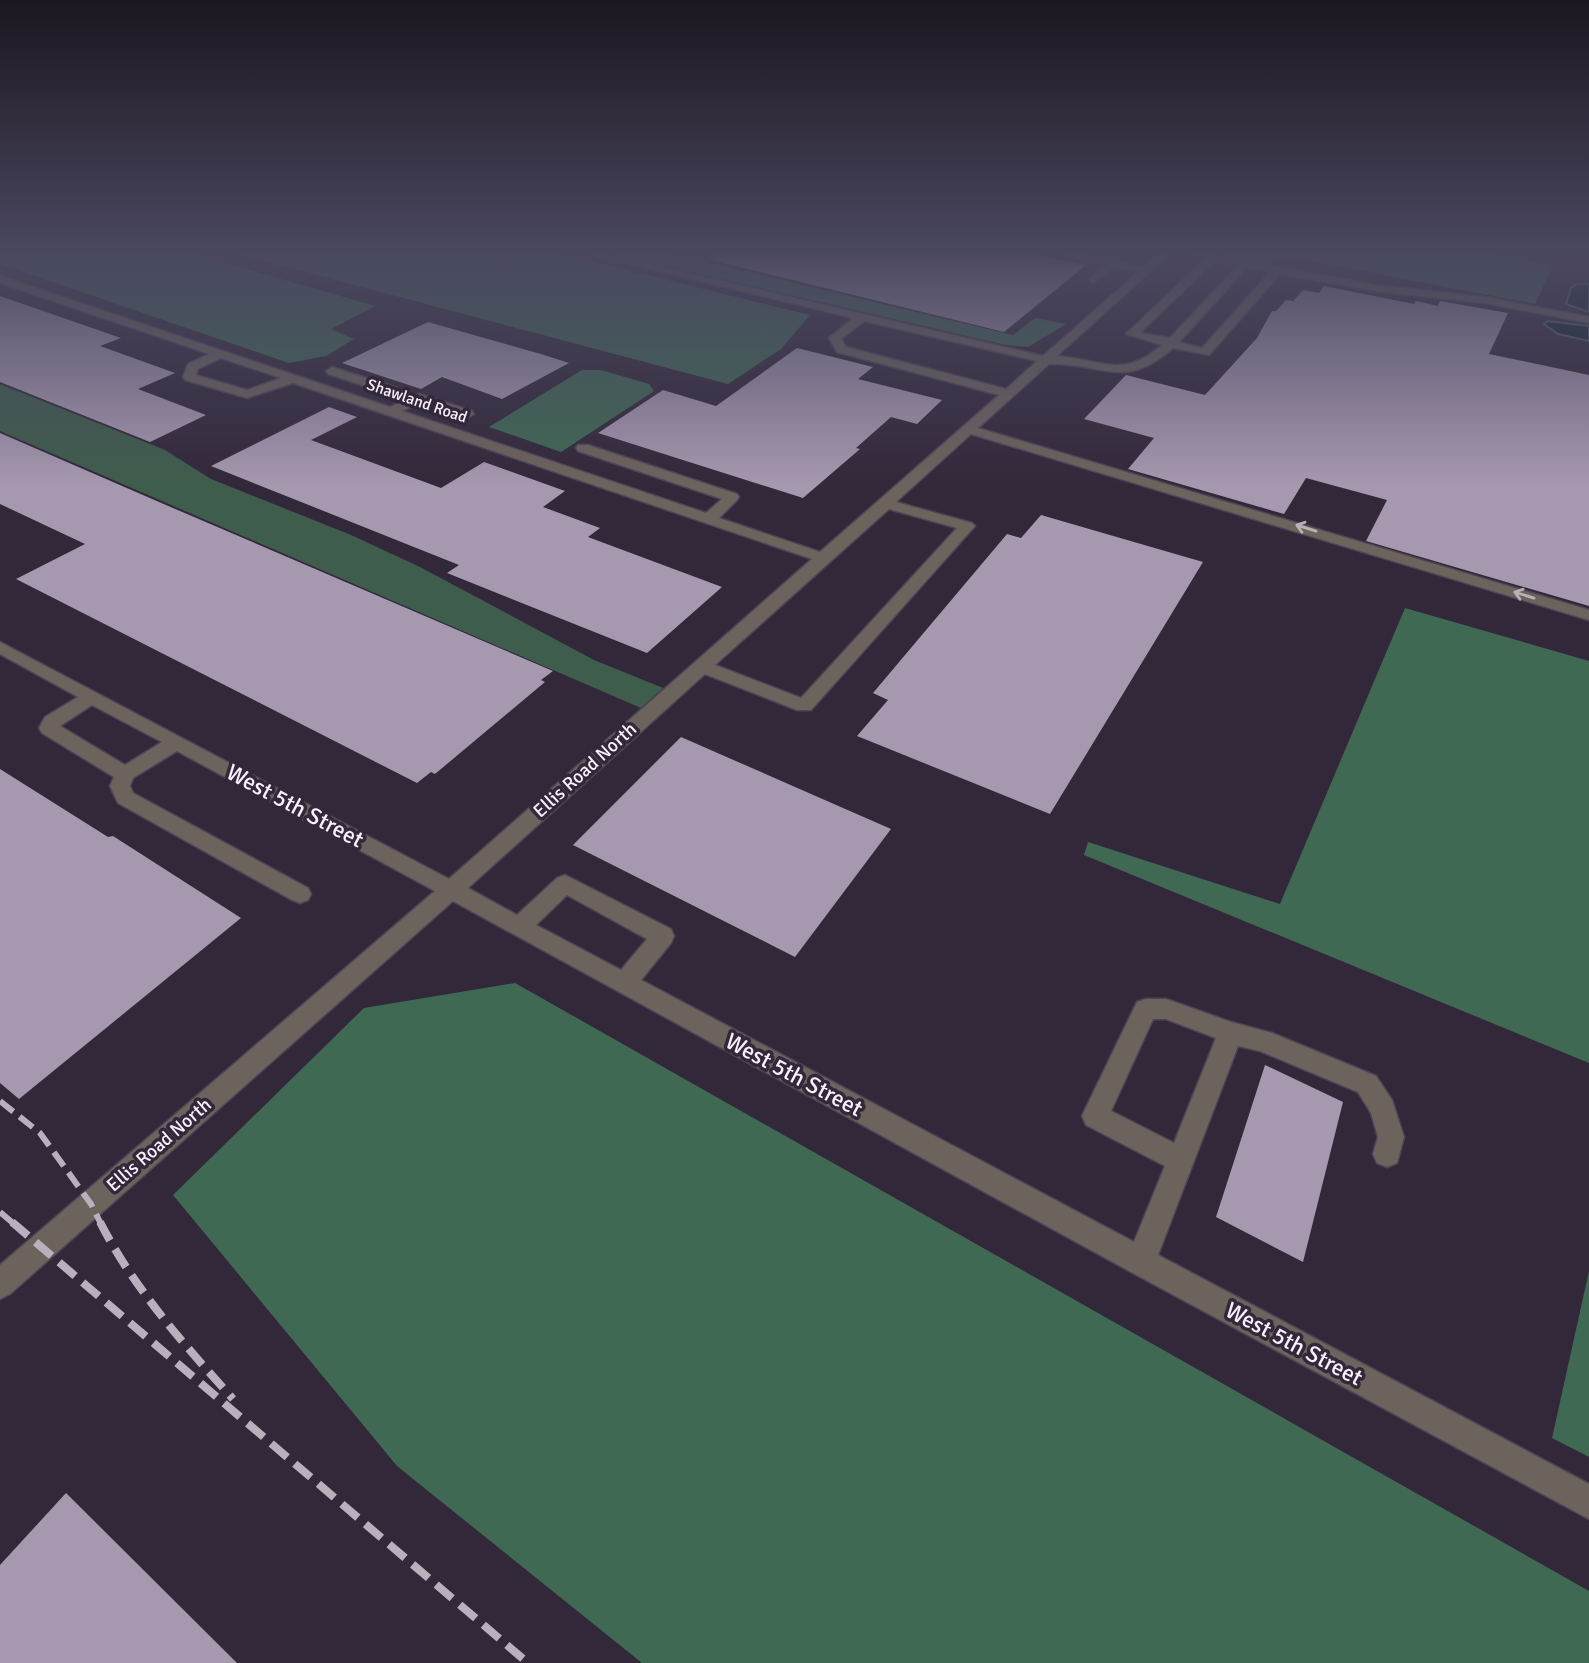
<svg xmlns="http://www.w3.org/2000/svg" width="1589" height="1663" viewBox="0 0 1589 1663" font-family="Signika,sans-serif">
	<rect width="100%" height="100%" fill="#33283a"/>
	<!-- green -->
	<path fill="#3f5d4d" d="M 0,384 L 165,450 L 211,479 L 351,535 L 420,567 L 594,660 L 663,688 L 641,708 L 0,431 Z"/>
	<!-- forest -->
	<path fill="#406954" d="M 10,253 L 192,253 L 375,306 L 331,329 L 354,339 L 326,356 L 289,363 L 0,264 L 0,254 Z
		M 234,253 L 557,253 L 810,315 L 781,349 L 728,384 Z
		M 609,253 L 668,253 L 1013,335 L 1035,318 L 1066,324 L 1028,347 L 1006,345 Z
		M 1217,253 L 1485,253 L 1553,265 L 1535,304 L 1285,256 L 1269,264 Z
		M 582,370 L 601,370 L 649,384 L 654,391 L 561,452 L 489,427 Z
		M 1405,608 L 1589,661 L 1589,1063 L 1084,855 L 1088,842 L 1280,904 Z
		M 515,983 L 1589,1591 L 1589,1663 L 642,1663 L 397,1466 L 173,1195 L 364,1008 Z
		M 1589,1271 L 1589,1457 L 1552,1438 Z"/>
	<!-- water -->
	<path fill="#072227" stroke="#4f6067" stroke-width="2" d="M 1578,284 L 1589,284 L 1589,312 L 1566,304 L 1571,288 Z
		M 1548,321 L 1589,326 L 1589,341 L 1558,334 L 1544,324 Z"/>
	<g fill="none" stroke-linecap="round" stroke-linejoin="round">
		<!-- stream -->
		<path stroke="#4f6067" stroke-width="3.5" d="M 11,267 L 23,266"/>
	</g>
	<!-- building -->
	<path fill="#a698af" d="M 712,253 L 984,253 L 1000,256 L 1005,253 L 1028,253 L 1086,265 L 1004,332 L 711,260 Z
		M 1324,286 L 1414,304 L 1416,301 L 1438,306 L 1440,301 L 1508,313 L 1489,354 L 1589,375 L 1589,606 L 1366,541 L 1387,500 L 1306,478 L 1284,514 L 1128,469 L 1154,438 L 1084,419 L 1126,375 L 1205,395 L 1257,338 L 1272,311 L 1276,311 L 1286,300 L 1293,301 L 1303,290 L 1319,293 Z
		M 0,296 L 121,338 L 100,346 L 175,373 L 138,389 L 206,415 L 150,442 L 0,382 Z
		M 428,322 L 541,354 L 569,363 L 502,399 L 442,377 L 421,389 L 342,363 Z
		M 797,348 L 873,367 L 858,379 L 942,400 L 917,424 L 891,417 L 856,448 L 860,449 L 803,498 L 598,433 L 663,390 L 716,406 Z
		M 329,407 L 357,417 L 311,440 L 441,488 L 484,462 L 565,491 L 543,507 L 600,528 L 588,537 L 722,587 L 647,653 L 447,573 L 459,565 L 211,466 Z
		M 0,433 L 166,505 L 553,671 L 541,680 L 545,682 L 435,774 L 431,772 L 417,783 L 16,579 L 85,544 L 0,504 Z
		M 1041,515 L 1203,562 L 1050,814 L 857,736 L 888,700 L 873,693 L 1007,534 L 1021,538 Z
		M 681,737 L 891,829 L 795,957 L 573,845 Z
		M 0,769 L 108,837 L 113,836 L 241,918 L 19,1099 L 0,1083 Z
		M 1265,1065 L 1343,1102 L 1303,1262 L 1216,1217 Z
		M 66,1493 L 237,1663 L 0,1663 L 0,1565 Z"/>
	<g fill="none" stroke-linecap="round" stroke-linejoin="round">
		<defs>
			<path id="minor" d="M 585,253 L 602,253 L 1043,356 L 1138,272 L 1114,267 L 1093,283 L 1088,280 L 1104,265 L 1057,253 L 1075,253 L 1144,267 L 1160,253 L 1171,253 L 1057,356 C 1103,360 1123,379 1162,345 L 1126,334 L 1205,259 L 1188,253 L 1207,253 L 1374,285 L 1485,297 L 1589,317 L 1589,323 L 1485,303 L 1374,291 L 1280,274 L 1209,355 L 1173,348 C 1124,391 1104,363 1049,364 L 978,428 L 1589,610 L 1589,620 L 971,434 L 896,502 L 972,523 L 975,526 L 811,710 L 797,710 L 705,674 L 468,888 L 517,915 L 557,878 L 565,875 L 671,929 L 674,936 L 671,943 L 641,980 L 1134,1242 L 1165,1166 L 1086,1125 L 1082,1116 L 1137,1002 L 1146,999 L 1166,999 L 1231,1022 L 1272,1033 L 1376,1076 L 1392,1100 L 1404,1137 L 1397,1163 L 1387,1167 L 1377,1163 L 1373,1154 L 1378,1137 L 1371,1113 L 1358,1092 L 1260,1051 L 1238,1046 L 1158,1255 L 1589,1484 L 1589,1519 L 1131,1272 L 453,901 L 10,1294 L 0,1299 L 0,1265 L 435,891 L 177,751 L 133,778 L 130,786 L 133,793 L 308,888 L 311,894 L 308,900 L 300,903 L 292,900 L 118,803 L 110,786 L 114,777 L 42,733 L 39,728 L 45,717 L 78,697 L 0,654 L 0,642 L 449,879 L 812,559 L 293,383 L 247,398 L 185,380 L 183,377 L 188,364 L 209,354 L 0,283 L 0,276 L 390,407 L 419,394 L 472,411 L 474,414 L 467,418 L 420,403 L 402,411 L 706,513 L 722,499 L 578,451 L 576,448 L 578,445 L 588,445 L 737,494 L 739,497 L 737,500 L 719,518 L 820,552 L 999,395 L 837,352 L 829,338 L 853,318 ZM 1215,261 L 1238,265 L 1170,338 L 1140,333 ZM 1248,267 L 1270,272 L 1202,348 L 1179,342 ZM 864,321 L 1037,361 L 1006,389 L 846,347 L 841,339 ZM 221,358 L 281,378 L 247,390 L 196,375 L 198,369 ZM 889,509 L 957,528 L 801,698 L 715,665 ZM 92,705 L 162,742 L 125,765 L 60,726 ZM 567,895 L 647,939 L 621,970 L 536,925 ZM 1153,1019 L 1166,1019 L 1216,1038 L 1174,1143 L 1111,1111 Z
				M 332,367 L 397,388 L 398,391 L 392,395 L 328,374 L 326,371 Z"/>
		</defs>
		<!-- minor casing -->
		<use href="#minor" stroke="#4f4455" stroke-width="3"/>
		<!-- minor -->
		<use href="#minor" fill="#6d635d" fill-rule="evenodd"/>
		<!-- rail-far1 -->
		<path stroke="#b8b0bd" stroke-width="6" stroke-dasharray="17 8" stroke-linecap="butt" d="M 0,1101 L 40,1133 L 91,1204 L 101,1224
			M 0,1212 L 14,1224"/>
		<!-- rail -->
		<path stroke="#b8b0bd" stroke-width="8" stroke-dasharray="21 10" stroke-linecap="butt" d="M 12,1222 L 528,1663
			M 100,1222 C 134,1289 183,1343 233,1399"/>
	</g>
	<!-- one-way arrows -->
	<defs><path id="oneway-shaft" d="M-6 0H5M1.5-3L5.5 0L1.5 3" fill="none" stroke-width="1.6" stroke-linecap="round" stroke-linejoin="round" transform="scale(1.75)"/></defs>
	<g stroke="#b9b1b5">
		<use href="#oneway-shaft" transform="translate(1306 528) rotate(-163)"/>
		<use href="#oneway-shaft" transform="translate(1524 595) rotate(-163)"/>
	</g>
	<!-- sky -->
	<linearGradient id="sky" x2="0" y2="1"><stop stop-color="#1c1620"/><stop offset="0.52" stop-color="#4a4860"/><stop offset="1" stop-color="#4a4860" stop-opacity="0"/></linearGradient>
	<rect width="1589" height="486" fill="url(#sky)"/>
	<g text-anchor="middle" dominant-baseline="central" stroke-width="7" stroke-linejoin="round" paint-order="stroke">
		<!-- far-street labels -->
		<g font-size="16" fill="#f8f1fd" stroke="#33283a">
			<text transform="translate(417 401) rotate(19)">Shawland Road</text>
		</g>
		<!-- street labels -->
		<g font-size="19" fill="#f8f1fd" stroke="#33283a">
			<text transform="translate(585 770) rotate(-42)">Ellis Road North</text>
			<text transform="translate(159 1145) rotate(-41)">Ellis Road North</text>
		</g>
		<!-- near-street labels -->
		<g font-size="23" fill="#f8f1fd" stroke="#33283a">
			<text transform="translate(295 806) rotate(28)">West 5th Street</text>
			<text transform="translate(794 1075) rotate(28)">West 5th Street</text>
			<text transform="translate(1294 1344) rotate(28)">West 5th Street</text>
		</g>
	</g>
</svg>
